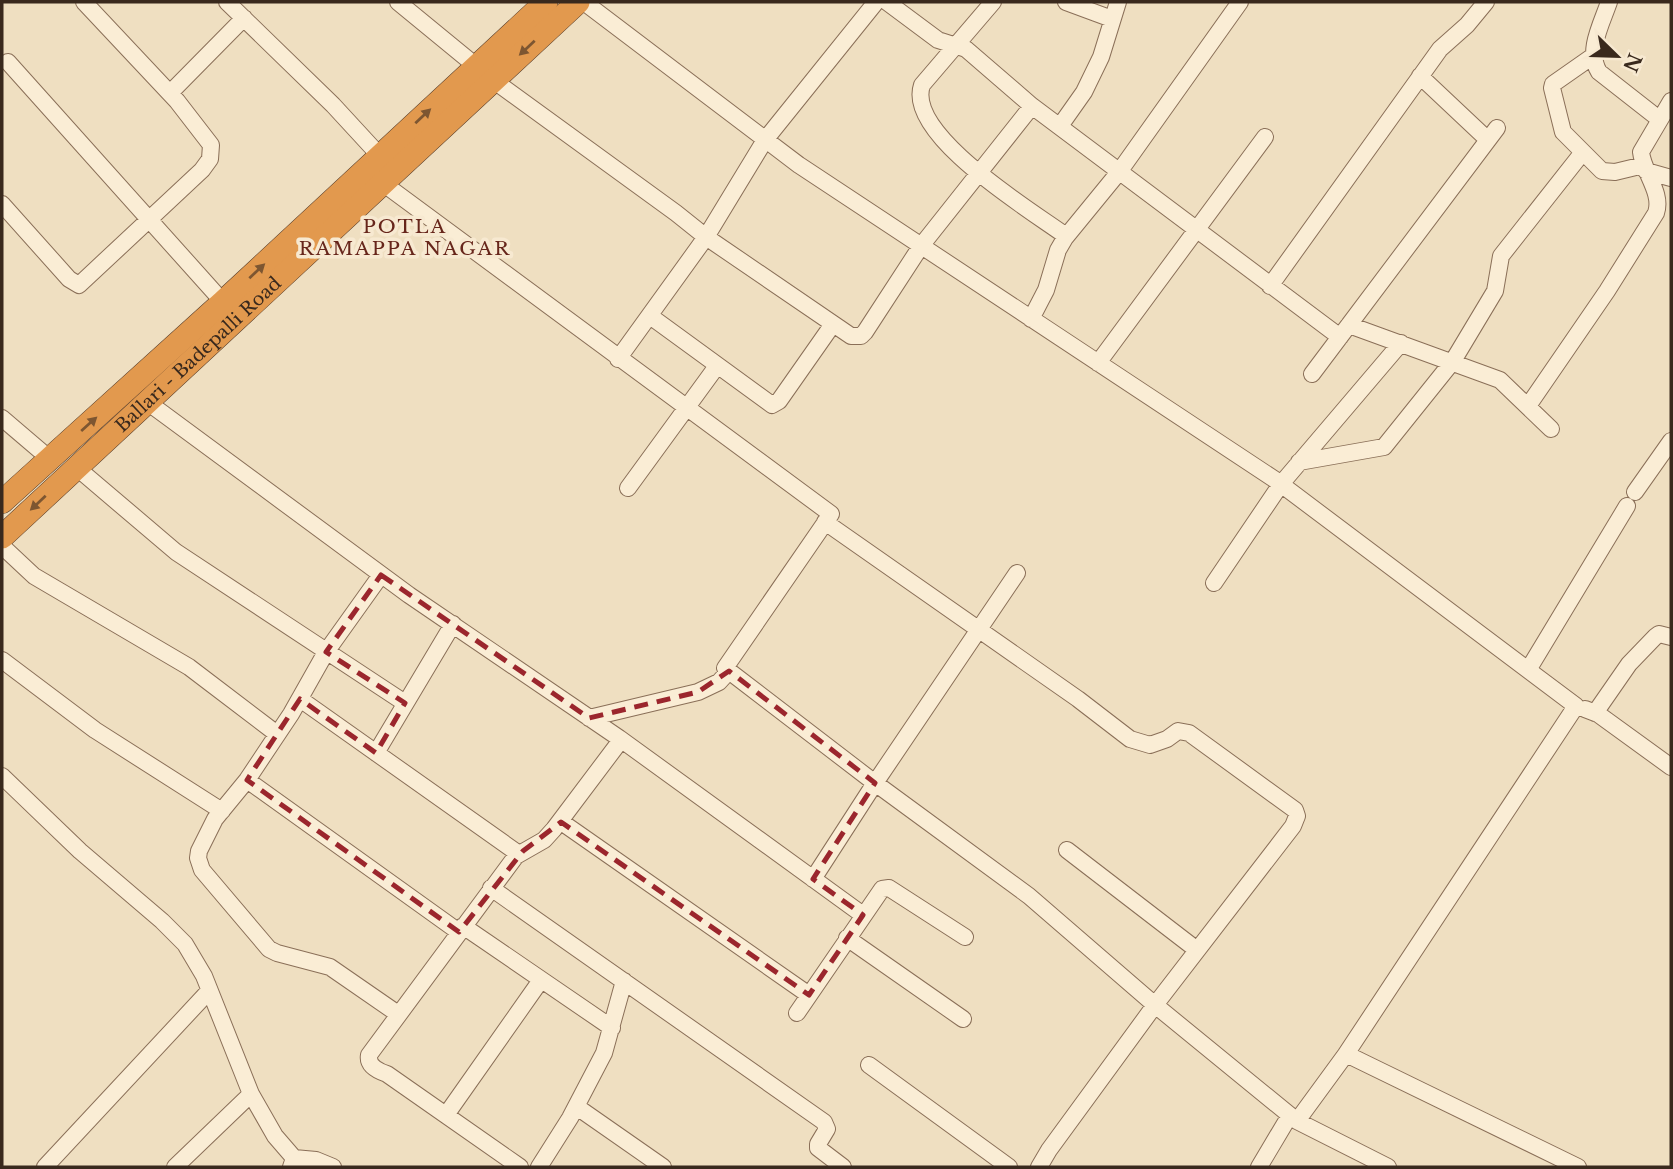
<svg xmlns="http://www.w3.org/2000/svg" width="1673" height="1169" viewBox="0 0 1673 1169" font-family="'Libre Baskerville',serif">
	<rect width="100%" height="100%" fill="#efdfc1"/>
	<g fill="none" stroke-linecap="round" stroke-linejoin="round">
		<defs>
			<path id="minor" d="M 227,2 L 333,105 L 380,156
				M 398,2 L 493,80 L 676,213 L 706,237 L 851,336 L 861,336 L 865,332 L 921,246 L 1032,106
				M 584,2 L 799,165 L 1274,479 L 1576,706 L 1346,1054 L 1578,1167
				M 887,2 L 938,40 L 966,49 L 1032,106 L 1340,337
				M 993,2 L 922,85 C 905,135 1032,211 1066,236
				M 1066,2 L 1112,19
				M 1609,2 C 1602,23 1586,51 1599,72 L 1659,119
				M 1593,56 L 1553,84 L 1552,88 L 1563,132 L 1602,171 L 1615,172 L 1644,165
				M 8,62 L 223,302
				M 1420,76 L 1488,140
				M 170,93 L 244,18
				M 1060,126 L 1084,92 L 1101,57 L 1118,2
				M 1646,171 L 1671,178
				M 384,184 L 831,514 L 725,668 L 875,783 L 1029,896 L 1155,1005 L 1297,1121 L 1388,1167
				M 2,204 L 69,279 L 79,285 L 202,170 L 210,159 L 211,145 L 177,101 L 84,2
				M 1270,286 L 1440,49 L 1467,25 L 1486,2
				M 650,316 L 772,405 L 779,401 L 833,324
				M 1031,319 L 1046,290 L 1058,250 L 1065,238 L 1119,172 L 1240,2
				M 1349,325 L 1500,380 L 1551,429
				M 618,359 L 706,237 L 765,140 L 876,2
				M 1098,363 L 1265,137
				M 1312,374 L 1497,128
				M 146,401 L 409,595 L 619,738 L 863,915
				M 1528,406 L 1607,291 L 1656,213 C 1663,193 1643,172 1641,152 L 1671,101
				M 2,418 L 50,459
				M 1299,462 L 1384,447 L 1453,361 L 1495,291 L 1501,256 L 1583,152
				M 76,467 L 176,552 L 405,703
				M 628,488 L 717,366
				M 1635,492 L 1671,441
				M 825,522 L 1078,699 L 1130,739 L 1150,745 L 1167,739 L 1178,731 L 1189,733 L 1295,810 L 1297,816 L 1293,826 L 1155,1005 L 1049,1150 L 1039,1167
				M 2,546 L 34,576 L 189,667 L 277,734
				M 381,575 L 326,652 L 291,714 L 247,780 L 215,819 L 199,851 L 198,858 L 202,870 L 269,949 L 277,953 L 330,967 L 398,1014
				M 1214,583 L 1281,484 L 1401,343
				M 2,660 L 95,730 L 222,811
				M 1528,670 L 1627,506
				M 300,699 L 519,854
				M 1585,709 L 1598,714 L 1671,767
				M 1595,713 L 1629,664 L 1655,637 L 1659,634 L 1671,637
				M 589,718 L 698,692 L 719,682 L 729,671
				M 376,753 L 453,624
				M 2,776 L 80,851 L 162,921 L 185,944 L 204,976 L 251,1094 L 275,1136 L 294,1158 L 291,1167
				M 247,780 L 459,932
				M 560,821 L 809,995
				M 1067,850 L 1197,950
				M 813,879 L 875,783 L 1017,573
				M 491,888 L 824,1122 L 827,1129 L 818,1144 L 818,1148 L 843,1167
				M 463,926 L 612,1028
				M 847,938 L 963,1019
				M 797,1013 L 882,889 L 889,888 L 965,937
				M 869,1065 L 1009,1167
				M 577,1107 L 663,1167
				M 446,1115 L 541,980
				M 1297,1121 L 1346,1054
				M 294,1158 L 316,1160 L 333,1167
				M 45,1167 L 209,991
				M 175,1167 L 251,1094
				M 520,1167 L 387,1074 C 378,1071 367,1066 369,1055 L 516,856 L 544,840 L 554,829 L 621,740
				M 539,1167 L 570,1118 L 604,1053 L 624,981
				M 1259,1167 L 1290,1115"/>
			<g id="highway">
				<path d="M 2,502 L 223,302 L 546,2"/>
				<path id="s1" d="M 2,537 L 578,2"/>
			</g>
		</defs>
		<!-- minor casing -->
		<use href="#minor" stroke="#8a6f58" stroke-width="18"/>
		<!-- highway casing -->
		<use href="#highway" stroke="#573e2c" stroke-width="24"/>
		<!-- minor -->
		<use href="#minor" stroke="#faedd5" stroke-width="16"/>
		<!-- highway -->
		<use href="#highway" stroke="#e2994e" stroke-width="23"/>
	</g>
	<!-- one-way arrows -->
	<defs><path id="oneway-solid" d="M-6-.8H1V-3.2L6.5 0L1 3.2V.8H-6Z" transform="scale(1.75)"/></defs>
	<g fill="#7d5631">
		<use href="#oneway-solid" transform="translate(527 48) rotate(137)"/>
		<use href="#oneway-solid" transform="translate(423 116) rotate(-43)"/>
		<use href="#oneway-solid" transform="translate(257 271) rotate(-43)"/>
		<use href="#oneway-solid" transform="translate(89 424) rotate(-42)"/>
		<use href="#oneway-solid" transform="translate(38 503) rotate(137)"/>
	</g>
	<!-- marked area -->
	<path fill="none" stroke="#9b262d" stroke-width="5" stroke-dasharray="14 9" stroke-linejoin="round" d="M 381,575 L 589,718 L 698,692 L 729,671 L 875,783 L 813,879 L 863,915 L 809,995 L 561,822 L 523,851 L 459,932 L 247,780 L 300,699 L 376,753 L 405,703 L 326,652 Z"/>
	<g text-anchor="middle" dominant-baseline="central" stroke-width="7" stroke-linejoin="round" paint-order="stroke">
		<!-- street labels -->
		<g font-size="18" fill="#39291d" stroke="#f7e9d1">
			<text stroke="none"><textPath href="#s1" startOffset="268">Ballari - Badepalli Road</textPath></text>
		</g>
		<!-- neighbourhood labels -->
		<g font-size="19" letter-spacing="2" fill="#67261b" stroke="#f7e9d1">
			<text x="405" y="226">POTLA<tspan x="405" dy="22">RAMAPPA NAGAR</tspan></text>
		</g>
	</g>
	<!-- border -->
	<rect width="1673" height="1169" fill="none" stroke="#39291d" stroke-width="7"/>
	<!-- north arrow -->
	<g transform="translate(1617 56) rotate(113)" stroke="#f7e9d1" stroke-width="5" paint-order="stroke">
	<path d="M0-5L12 26L0 18L-12 26Z" fill="#39291d"/>
	<text y="-10" font-size="19" font-weight="bold" text-anchor="middle" fill="#39291d">N</text>
	</g>
</svg>
